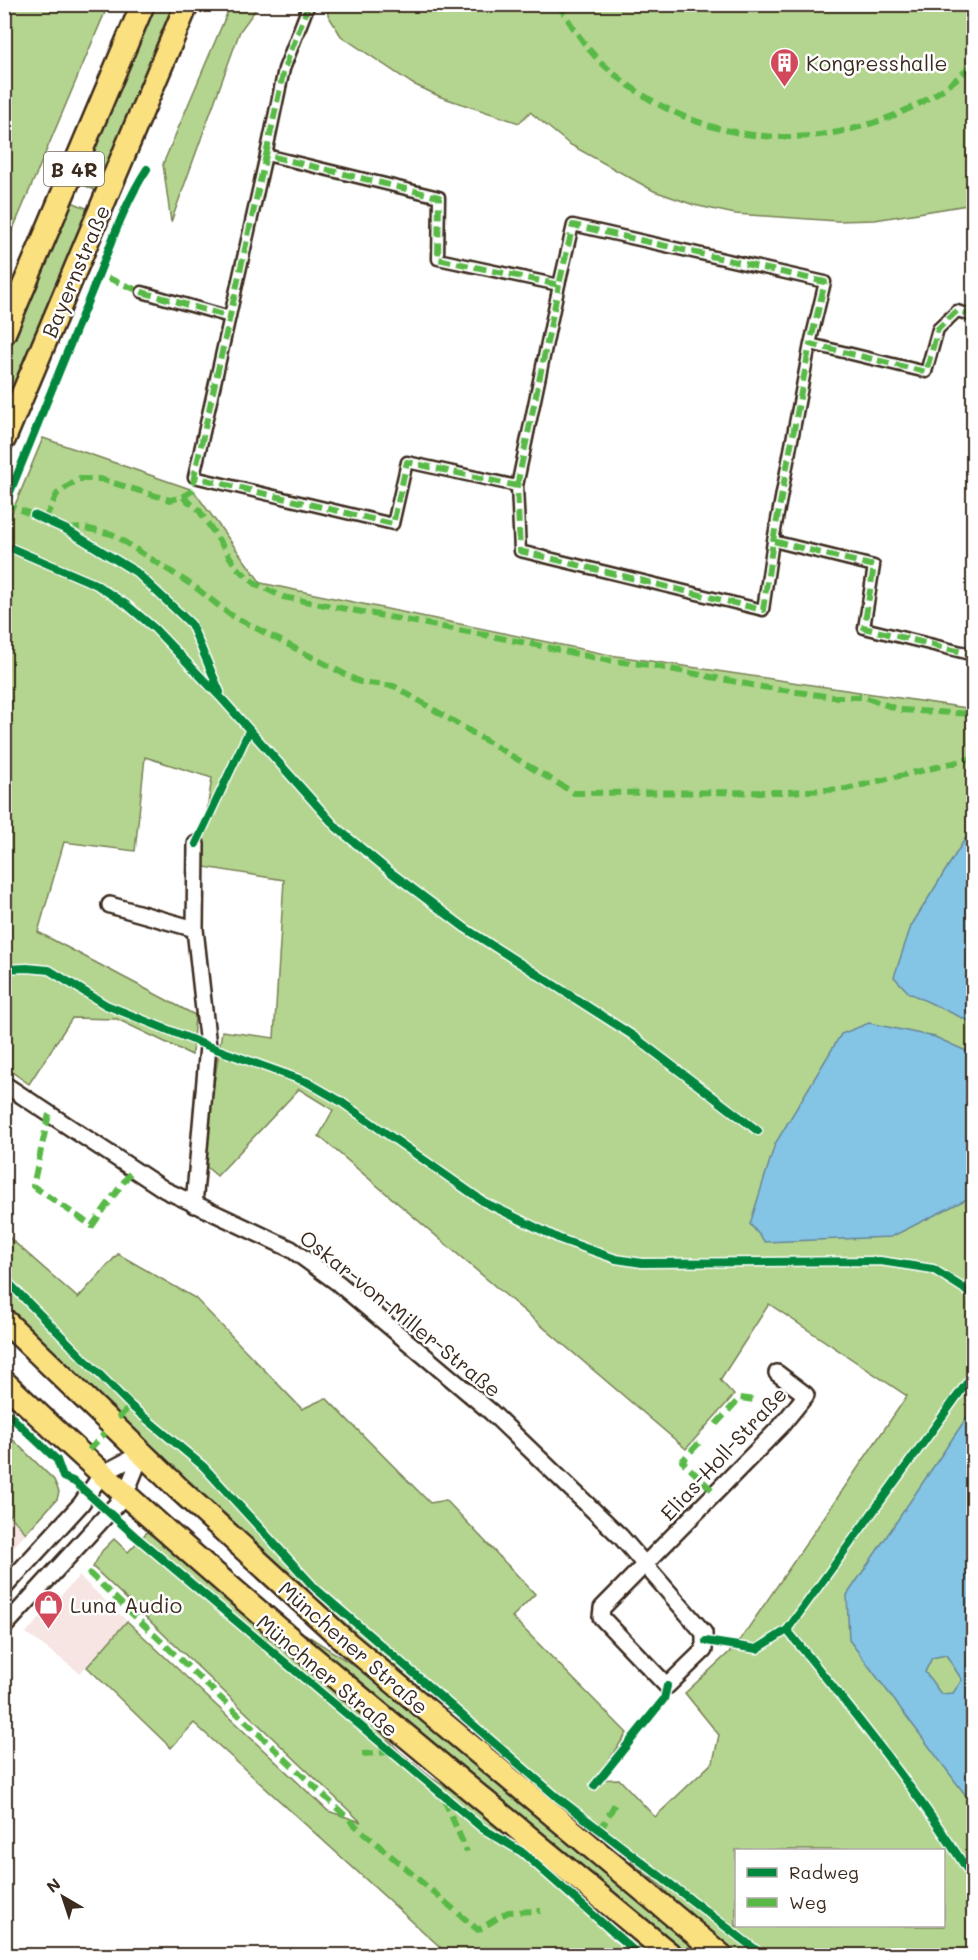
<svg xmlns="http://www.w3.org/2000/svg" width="978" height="1960" viewBox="0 0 978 1960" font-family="Mali,sans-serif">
	<rect width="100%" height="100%" fill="#fff"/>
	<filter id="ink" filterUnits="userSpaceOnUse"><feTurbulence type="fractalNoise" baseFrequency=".0167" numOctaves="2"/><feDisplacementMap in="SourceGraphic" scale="12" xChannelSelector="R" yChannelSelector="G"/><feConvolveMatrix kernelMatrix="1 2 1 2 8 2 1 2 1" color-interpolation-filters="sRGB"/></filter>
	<g filter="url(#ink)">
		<!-- built -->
		<path fill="#f6e5e3" d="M 5,1510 L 26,1533 L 5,1557 Z
			M 79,1576 L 127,1621 L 80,1673 L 26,1633 Z"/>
		<!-- green -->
		<path fill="#b4d58f" stroke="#788056" stroke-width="1.5" fill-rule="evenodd" d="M 5,4 L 108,5 L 5,248 L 4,5 Z
			M 231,4 L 259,5 L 240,31 L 171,222 L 163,164 Z
			M 153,5 L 175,5 L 99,192 L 77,182 Z
			M 327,5 L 973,5 L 973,204 L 875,220 L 837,221 L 735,214 L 694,205 L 654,191 L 569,144 L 530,112 L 519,123 L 441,97 L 413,84 L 341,36 L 328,15 Z
			M 69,201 L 91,210 L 5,414 L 5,354 Z
			M 43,438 L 193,490 L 261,583 L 610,655 L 973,709 L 973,1955 L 732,1955 L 687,1918 L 663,1888 L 631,1862 L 633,1859 L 598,1830 L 387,1669 L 185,1484 L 5,1307 L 5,1234 L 78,1298 L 118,1254 L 195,1298 L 302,1409 L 326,1398 L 430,1503 L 446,1500 L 535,1594 L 512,1617 L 627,1733 L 595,1780 L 619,1779 L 655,1817 L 713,1762 L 719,1735 L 685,1693 L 736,1646 L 907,1396 L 769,1304 L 720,1380 L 734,1395 L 686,1449 L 319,1136 L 333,1110 L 299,1089 L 217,1176 L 202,1163 L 222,1031 L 274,1038 L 284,880 L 198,866 L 212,778 L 145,757 L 135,851 L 64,842 L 38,932 L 195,1015 L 192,1055 L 117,1019 L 72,1018 L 29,1084 L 5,1067 L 5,529 ZM 736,1850 L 944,1850 L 944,1926 L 736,1926 Z
			M 5,1432 L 54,1480 L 59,1492 L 57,1499 L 26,1533 L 5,1510 Z
			M 147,1532 L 165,1545 L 348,1698 L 399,1751 L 433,1779 L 476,1805 L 655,1955 L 449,1955 L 194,1723 L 171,1748 L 87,1667 L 127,1621 L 328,1811 L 361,1822 L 93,1567 L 102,1551 L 114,1539 L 128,1552 Z
			M 305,1634 L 364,1672 L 383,1687 L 708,1955 L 682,1955 L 302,1639 Z"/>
		<!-- water -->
		<path fill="#84c4e5" stroke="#678695" stroke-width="1.5" fill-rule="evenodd" d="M 973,826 L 973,1023 L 909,993 L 894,977 L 911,926 Z
			M 869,1023 L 935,1037 L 973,1054 L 973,1196 L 891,1237 L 765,1242 L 750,1224 L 775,1144 L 841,1034 Z
			M 973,1408 L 973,1805 L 849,1640 L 847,1595 ZM 946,1655 L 962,1680 L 953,1693 L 941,1694 L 925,1672 L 932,1658 Z"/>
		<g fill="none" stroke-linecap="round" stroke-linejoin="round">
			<defs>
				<path id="pedestrian" d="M 266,155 L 284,69 L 309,4
					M 142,292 L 230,317
					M 974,316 L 957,311 L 938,329 L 926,372 L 810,344 L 825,282 L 573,225 L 559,285 L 438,259 L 439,197 L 266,155 L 194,477 L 393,524 L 407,462 L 517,486 L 520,551 L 763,610 L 773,541 L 874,566 L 864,628 L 974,655
					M 517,486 L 559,285
					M 773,541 L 810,344"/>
				<path id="minor" d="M 110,905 L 195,929
					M 4,1084 L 165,1190 L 291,1249 L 338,1283 L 491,1412 L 621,1537 L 704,1633 L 704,1650 L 667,1686 L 601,1617 L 602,1608 L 781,1426 L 806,1395 L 777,1373
					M 194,1205 L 208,1046 L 195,929 L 196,844
					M 4,1588 L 81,1504 L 102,1474 L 142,1453
					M 4,1627 L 125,1495 L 142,1453"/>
				<path id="primary" d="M 4,333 L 143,4
					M 4,439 L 187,4
					M 4,1320 L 180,1490 L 347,1643 L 722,1956
					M 4,1382 C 216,1585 446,1768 672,1956"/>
			</defs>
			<!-- pedestrian casing -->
			<use href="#pedestrian" stroke="#3b2a1e" stroke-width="15"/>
			<!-- minor casing -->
			<use href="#minor" stroke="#3b2a1e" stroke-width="20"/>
			<!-- primary casing -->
			<use href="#primary" stroke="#3b2a1e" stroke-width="27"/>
			<!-- pedestrian -->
			<use href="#pedestrian" stroke="#fff" stroke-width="10"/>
			<!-- minor -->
			<use href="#minor" stroke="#fff" stroke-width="15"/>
			<!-- primary -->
			<use href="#primary" stroke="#fbe080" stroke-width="22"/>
			<!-- quiet -->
			<path stroke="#58b947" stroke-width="6" stroke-dasharray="12 6" stroke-linecap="butt" d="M 558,4 C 572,26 586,49 605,66 C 679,133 778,154 873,123 C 910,111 948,91 974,62
				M 266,155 L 284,69 L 309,4
				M 108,278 L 142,292 L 230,317
				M 974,316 L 957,311 L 938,329 L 926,372 L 810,344 L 825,282 L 573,225 L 559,285 L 438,259 L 439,197 L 266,155 L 194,477 L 393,524 L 407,462 L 517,486 L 520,551 L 763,610 L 773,541 L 874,566 L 864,628 L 974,655
				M 517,486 L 559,285
				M 183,497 L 199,510 L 237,568 L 256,584 L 283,597 L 532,644 L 605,660 L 650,665 L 762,687 L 833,697 L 864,697 L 900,710 L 974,714
				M 4,503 L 38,517
				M 45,519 L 57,494 L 79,479 L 100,479 L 170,500 L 183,497 L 193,490 L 194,477
				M 68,529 L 85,528 L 112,534 L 195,587 L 229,614 L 360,682 L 394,686 L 574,793 L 786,792 L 846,789 L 974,758
				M 773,541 L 810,344
				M 49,1114 L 33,1186 L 92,1226 L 133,1169
				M 118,1418 L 131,1406
				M 716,1424 L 740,1398 L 755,1400
				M 699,1443 L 682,1461 L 715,1493
				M 89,1450 L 105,1433
				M 88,1572 L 357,1827 L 478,1930 L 508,1912 L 541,1911
				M 362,1754 L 390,1752
				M 444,1799 L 467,1852
				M 600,1831 L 617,1800"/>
			<defs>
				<path id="cycleway" d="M 4,507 C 34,433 64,359 94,286 C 110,247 124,204 147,169
					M 34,515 L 67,530 L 136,572 L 191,624 L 220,692
					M 4,545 L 95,584 L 127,605 L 154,628 L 223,700 L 337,828 L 389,871 L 465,928 L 632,1035 L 758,1131
					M 196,844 L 249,731
					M 4,969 L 27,968 L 49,970 L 106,1005 L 208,1046 L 307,1082 L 340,1101 L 484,1202 L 560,1239 L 616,1259 L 642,1263 L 880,1261 L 933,1269 L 963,1288 L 974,1298
					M 4,1278 L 131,1406 L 203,1466 L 315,1588 L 557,1797 L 764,1956
					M 4,1410 L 57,1460 L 63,1477 L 75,1482 L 135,1536 L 482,1828 L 522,1852 L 640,1956
					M 787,1630 C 853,1711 918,1792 974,1880
					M 706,1641 L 757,1649 L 787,1630 L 974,1373
					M 594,1786 L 664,1699 L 667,1686"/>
			</defs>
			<!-- cycleway casing -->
			<use href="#cycleway" stroke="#fff" stroke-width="11"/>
			<!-- cycleway -->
			<use href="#cycleway" stroke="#00873e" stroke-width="8"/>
		</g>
	</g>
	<!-- icons -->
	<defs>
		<symbol id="building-pin" viewBox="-11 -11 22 30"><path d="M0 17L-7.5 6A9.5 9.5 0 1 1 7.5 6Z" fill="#d1495b" stroke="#fff"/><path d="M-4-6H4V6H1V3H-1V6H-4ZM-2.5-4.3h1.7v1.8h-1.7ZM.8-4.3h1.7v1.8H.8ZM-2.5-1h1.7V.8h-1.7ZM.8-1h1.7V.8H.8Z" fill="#fff"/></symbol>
		<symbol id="shop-pin" viewBox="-11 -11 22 30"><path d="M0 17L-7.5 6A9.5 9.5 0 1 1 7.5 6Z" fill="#d1495b" stroke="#fff"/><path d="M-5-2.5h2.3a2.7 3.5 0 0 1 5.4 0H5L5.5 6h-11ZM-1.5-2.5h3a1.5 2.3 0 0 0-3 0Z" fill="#fff"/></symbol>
	</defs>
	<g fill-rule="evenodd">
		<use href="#building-pin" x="768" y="46" width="33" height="45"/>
		<use href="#shop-pin" x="32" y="1588" width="33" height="45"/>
	</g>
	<g text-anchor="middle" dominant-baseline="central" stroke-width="5" stroke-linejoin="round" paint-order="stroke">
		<!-- shield labels -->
		<rect fill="#fff" stroke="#766a62" stroke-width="1.5" x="44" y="152" width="60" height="34" rx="4.5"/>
		<g font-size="20" font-weight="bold" fill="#3b2a1e">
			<text x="74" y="169">B 4R</text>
		</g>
		<!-- poi labels -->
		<g font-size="21" fill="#3b2a1e" stroke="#fff" text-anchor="start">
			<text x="806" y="62">Kongresshalle</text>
			<text x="70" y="1604">Luna Audio</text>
		</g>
		<!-- street labels -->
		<g font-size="21" fill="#3b2a1e" stroke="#fff">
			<text transform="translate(75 271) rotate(-67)">Bayernstraße</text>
			<text transform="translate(401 1313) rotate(39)">Oskar-von-Miller-Straße</text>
			<text transform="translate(723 1453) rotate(-47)">Elias-Holl-Straße</text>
			<text transform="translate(354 1647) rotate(41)">Münchener Straße</text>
			<text transform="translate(328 1675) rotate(40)">Münchner Straße</text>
		</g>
	</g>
	<!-- margin -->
	<rect width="978" height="1960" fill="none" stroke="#fff" stroke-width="24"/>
	<rect x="12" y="12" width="954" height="1936" fill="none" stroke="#3b2a1e" stroke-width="2" filter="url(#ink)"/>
	<!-- legend -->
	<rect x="735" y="1849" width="210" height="78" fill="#ffffff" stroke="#b1aaa5" stroke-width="1.5"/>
	<rect x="747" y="1868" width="30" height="9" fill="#00873e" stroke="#b1aaa5" stroke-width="1.5"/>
	<text x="789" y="1879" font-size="18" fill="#3b2a1e">Radweg</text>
	<rect x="747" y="1898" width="30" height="9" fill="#58b947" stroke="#b1aaa5" stroke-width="1.5"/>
	<text x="789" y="1909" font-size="18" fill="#3b2a1e">Weg</text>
	<!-- north arrow -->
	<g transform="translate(63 1897) rotate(321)" stroke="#ffffff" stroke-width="4.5" paint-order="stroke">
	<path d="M0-4.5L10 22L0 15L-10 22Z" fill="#3b2a1e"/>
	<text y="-9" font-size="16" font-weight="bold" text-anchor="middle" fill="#3b2a1e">N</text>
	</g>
</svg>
